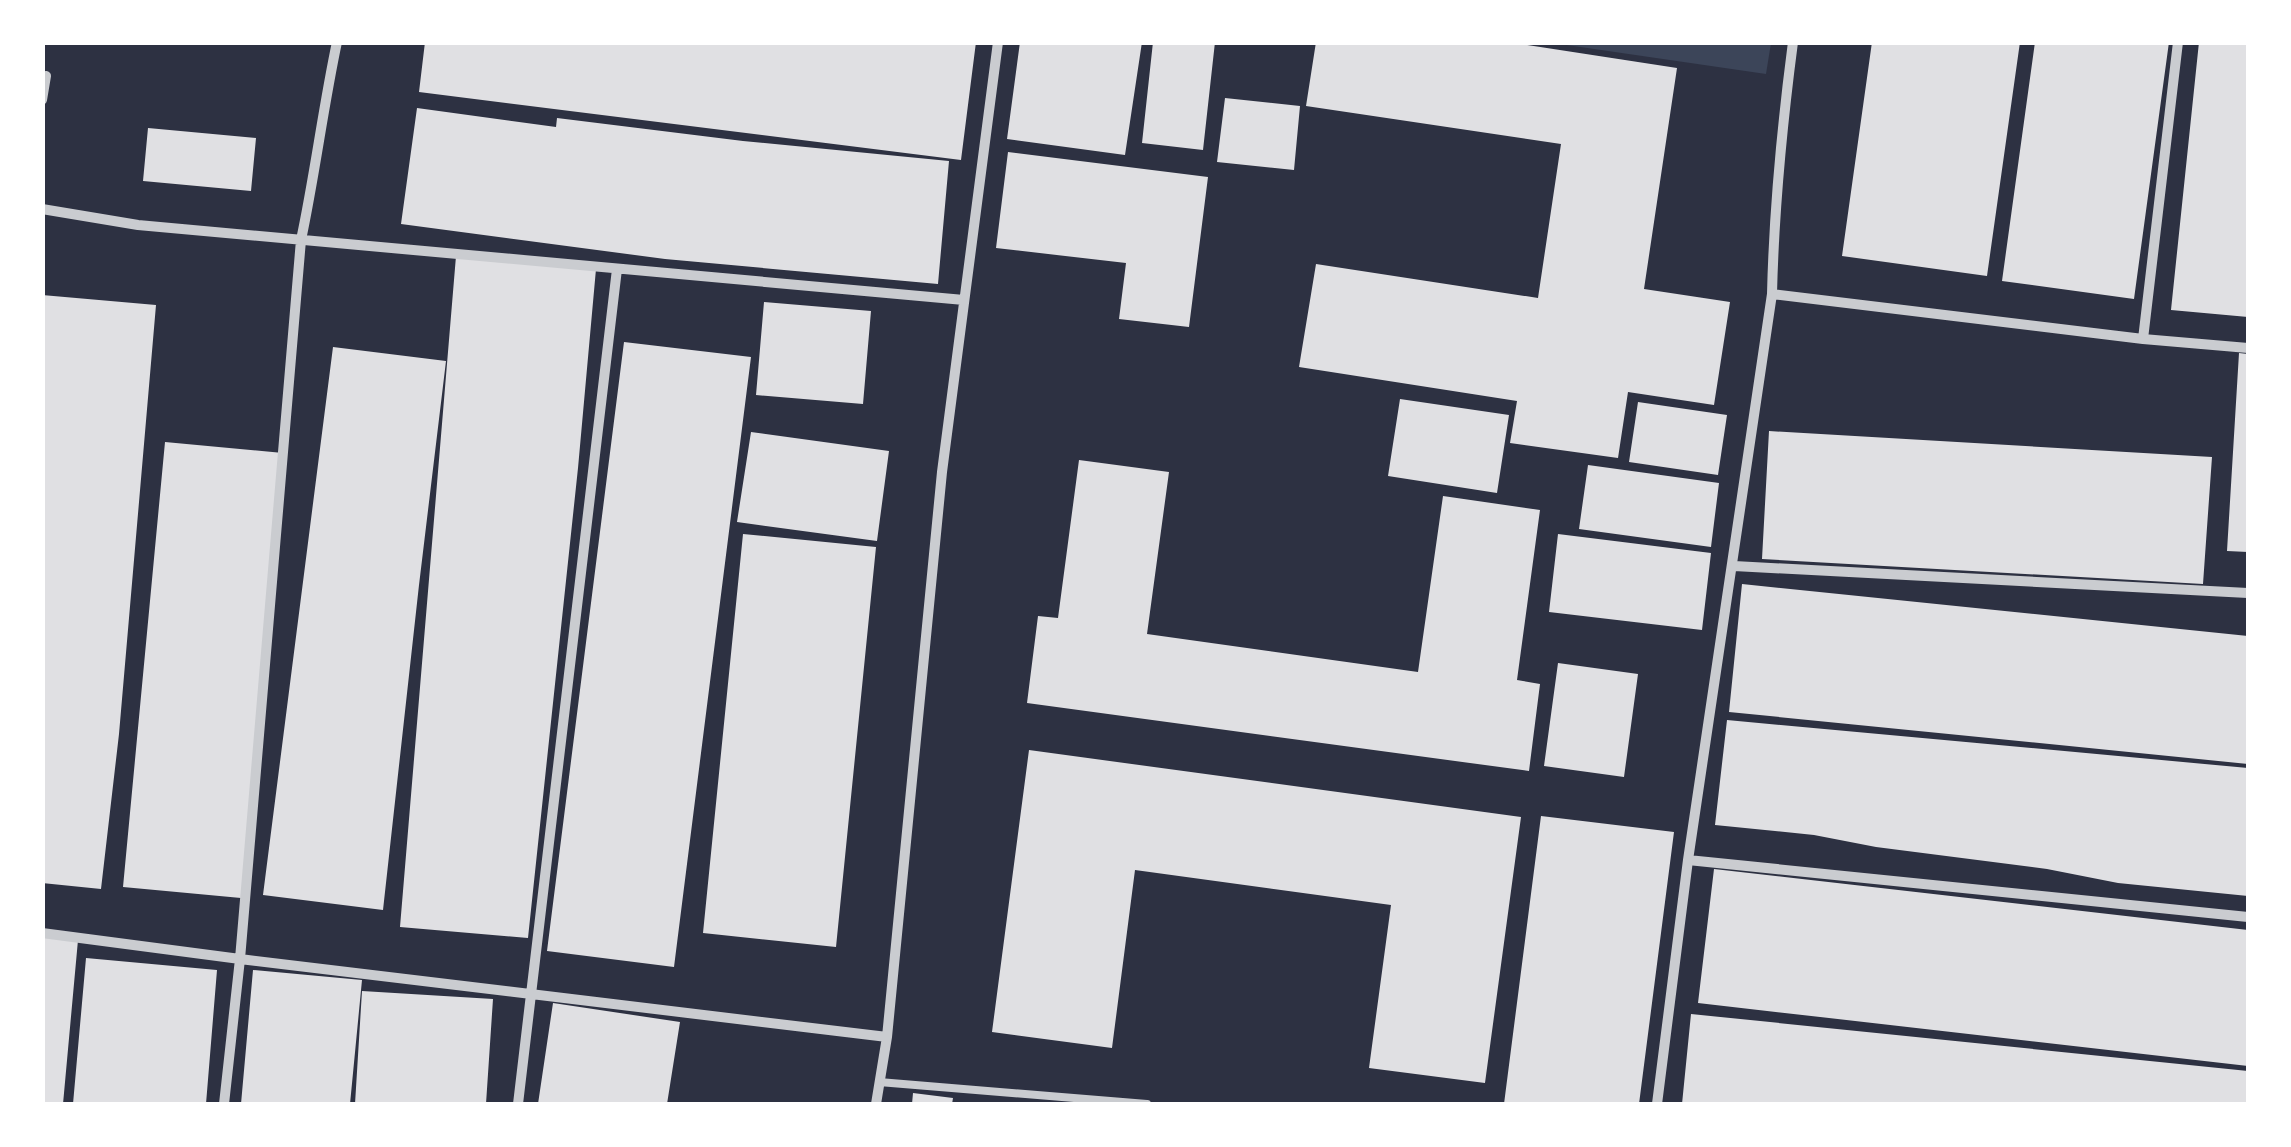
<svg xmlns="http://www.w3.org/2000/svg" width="2291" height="1147" viewBox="0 0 2291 1147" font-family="'PT Sans',sans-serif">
	<rect width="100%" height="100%" fill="#2d3142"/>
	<!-- green -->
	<path fill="#3c4559" d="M 1553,43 L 1771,42 L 1771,43 L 1766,74 Z"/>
	<!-- building -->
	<path fill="#e0e0e3" d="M 425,42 L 976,42 L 961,160 L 419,92 Z
		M 1020,42 L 1142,42 L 1125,155 L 1007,139 Z
		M 1153,42 L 1215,42 L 1203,150 L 1142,143 Z
		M 1316,42 L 1508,42 L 1677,68 L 1644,289 L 1730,302 L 1714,405 L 1628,392 L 1618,458 L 1510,443 L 1517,401 L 1299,367 L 1316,264 L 1538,298 L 1561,144 L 1306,106 Z
		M 1872,42 L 2020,42 L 1987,276 L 1842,256 Z
		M 2035,42 L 2169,42 L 2134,299 L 2002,281 Z
		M 2199,42 L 2248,42 L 2248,317 L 2171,310 Z
		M 1225,98 L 1300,106 L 1294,170 L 1217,162 Z
		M 417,108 L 556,127 L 557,118 L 743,141 L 949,161 L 938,284 L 665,259 L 401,224 Z
		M 148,128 L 256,138 L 251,191 L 143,181 Z
		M 1008,152 L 1208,177 L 1189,327 L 1119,319 L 1126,263 L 996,248 Z
		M 456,256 L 596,269 L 578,468 L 528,938 L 400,927 Z
		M 42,295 L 156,305 L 119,734 L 101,889 L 42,883 Z
		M 764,302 L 871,311 L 863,404 L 756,395 Z
		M 624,342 L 751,357 L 674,967 L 547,951 Z
		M 333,347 L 446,361 L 419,585 L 383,910 L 263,895 Z
		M 2239,353 L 2248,354 L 2248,552 L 2227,551 Z
		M 1400,399 L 1509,415 L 1497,493 L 1388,476 Z
		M 1638,402 L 1727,415 L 1718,475 L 1629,462 Z
		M 1769,431 L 2212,457 L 2203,584 L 1762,559 Z
		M 751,432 L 889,451 L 877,541 L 737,522 Z
		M 165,442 L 283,453 L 241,898 L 123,887 Z
		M 1079,460 L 1169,472 L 1147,634 L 1418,672 L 1443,496 L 1540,510 L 1517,680 L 1540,684 L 1529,771 L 1027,703 L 1038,616 L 1058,618 Z
		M 1588,465 L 1719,483 L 1711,547 L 1579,529 Z
		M 743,534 L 876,547 L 836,947 L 703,933 Z
		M 1558,534 L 1711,553 L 1702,630 L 1549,612 Z
		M 1742,584 L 2248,636 L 2248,764 L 1729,712 Z
		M 1558,663 L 1638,674 L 1624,777 L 1544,766 Z
		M 1727,720 L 2248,768 L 2248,896 L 2118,883 L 2047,869 L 1876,847 L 1814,835 L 1715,825 Z
		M 1029,750 L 1521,817 L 1485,1083 L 1369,1068 L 1391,905 L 1135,870 L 1112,1048 L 992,1032 Z
		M 1541,816 L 1674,832 L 1639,1104 L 1504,1104 Z
		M 1714,869 L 2248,930 L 2248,1066 L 1698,1003 Z
		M 42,937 L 78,940 L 63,1104 L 42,1104 Z
		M 86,958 L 217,970 L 206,1104 L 73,1104 Z
		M 253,970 L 362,980 L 350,1104 L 241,1104 Z
		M 362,991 L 493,999 L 486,1104 L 355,1104 Z
		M 553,1003 L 680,1022 L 667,1104 L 538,1104 Z
		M 1691,1014 L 2248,1071 L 2248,1104 L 1682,1104 Z
		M 913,1093 L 953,1098 L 952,1104 L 912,1104 Z"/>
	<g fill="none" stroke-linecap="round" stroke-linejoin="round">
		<!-- service -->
		<path stroke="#caccd0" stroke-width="8" d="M 879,1082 L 1147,1104"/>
		<!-- minor -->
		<path stroke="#caccd0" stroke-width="10" d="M 42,100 L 46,76
			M 42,209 L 138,225 L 964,300
			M 1772,294 L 2143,339 L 2248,348
			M 2143,339 L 2178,42
			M 1734,566 L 2248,593
			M 1688,860 L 2248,917
			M 42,933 L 240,959 L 887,1037
			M 224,1104 L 240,959 L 301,240 C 315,174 323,108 337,42
			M 518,1104 L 617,269
			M 876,1104 L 887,1037 L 942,472 L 998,42
			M 1657,1104 L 1688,860 L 1772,294 C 1774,210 1782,126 1793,42"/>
	</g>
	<!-- border -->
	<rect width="2291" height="1147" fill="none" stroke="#ffffff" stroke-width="90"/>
</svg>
